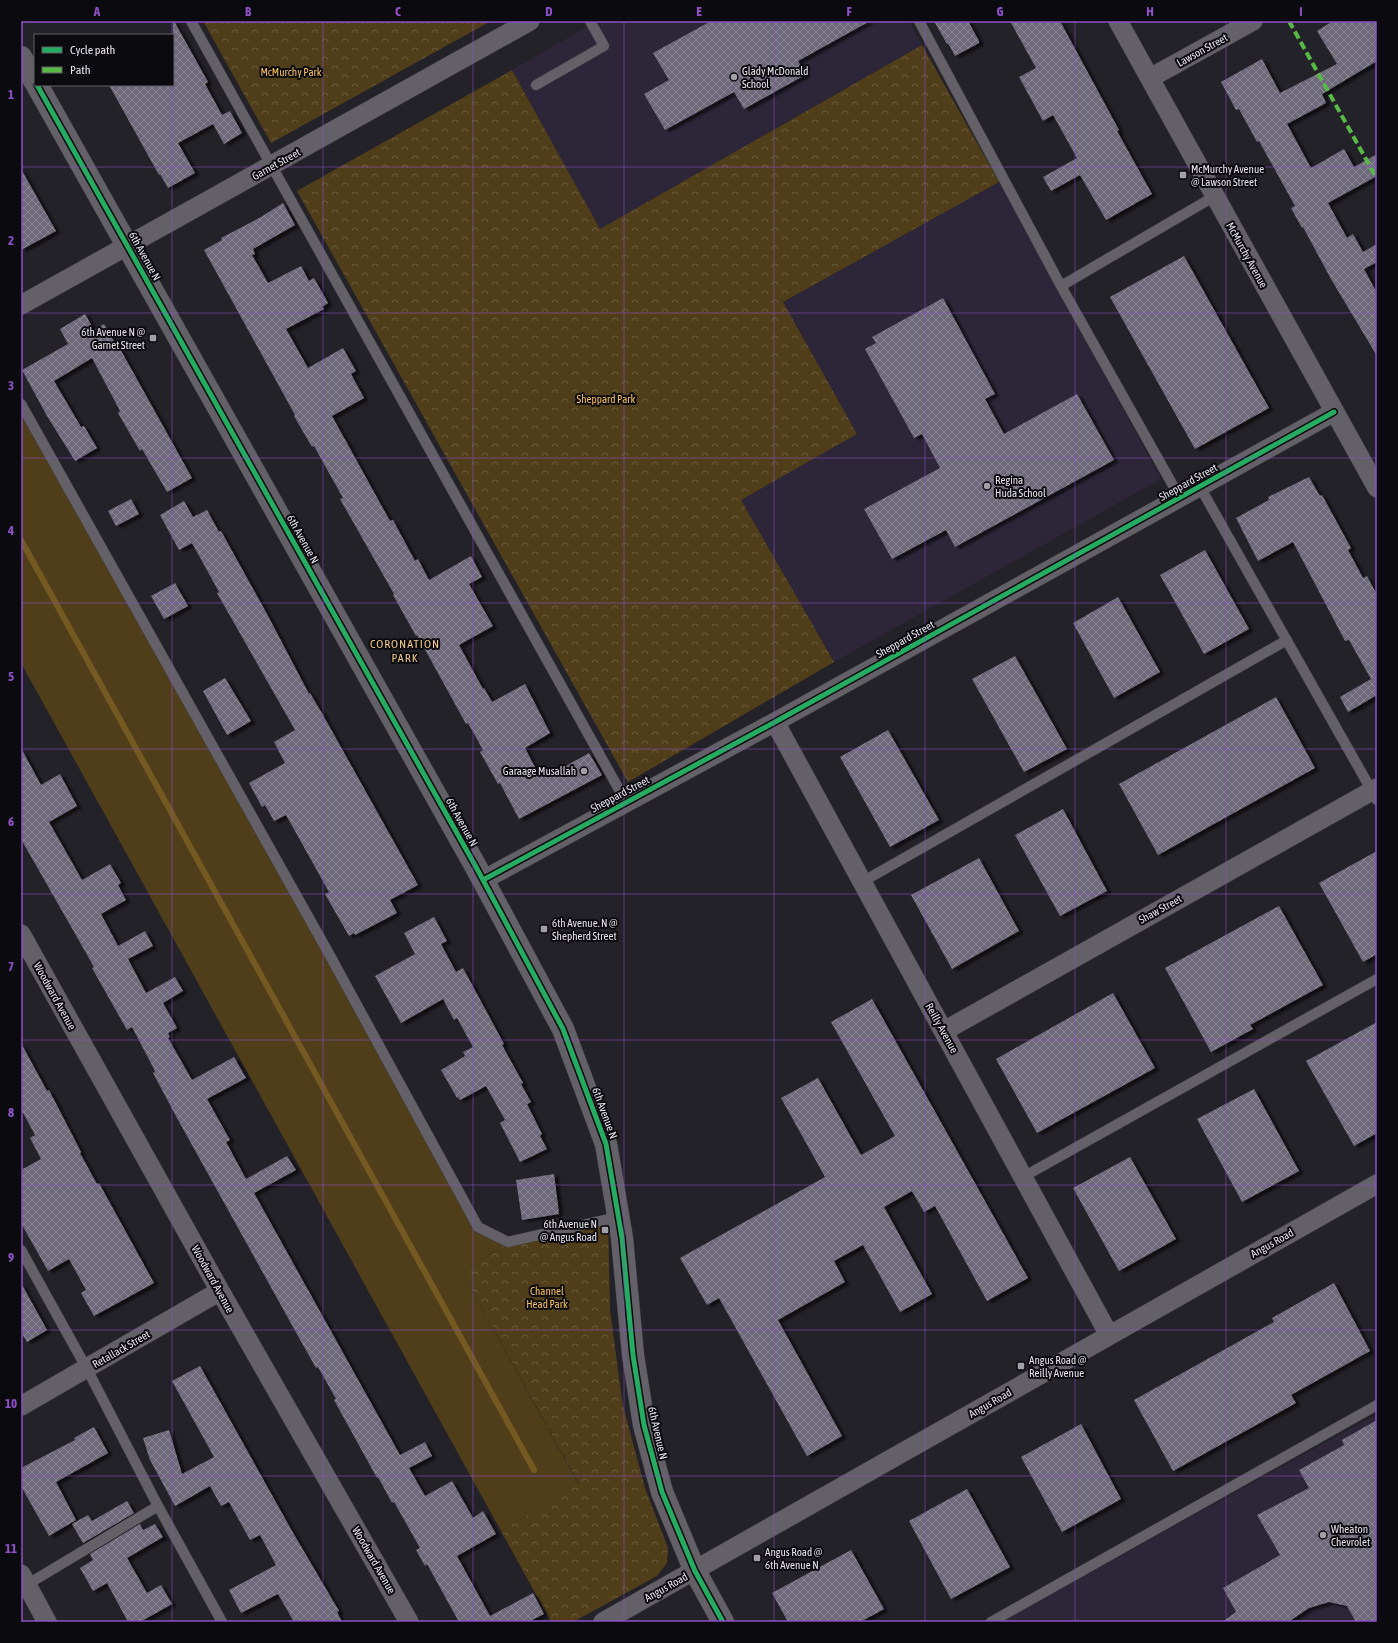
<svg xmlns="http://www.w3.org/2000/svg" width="1398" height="1643" viewBox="0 0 1398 1643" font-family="'Asap Condensed',sans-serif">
	<defs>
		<pattern id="park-crowns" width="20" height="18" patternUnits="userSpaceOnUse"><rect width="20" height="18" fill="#503e1a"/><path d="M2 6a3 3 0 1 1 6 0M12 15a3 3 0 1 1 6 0" fill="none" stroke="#695a3b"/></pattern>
		<pattern id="building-cross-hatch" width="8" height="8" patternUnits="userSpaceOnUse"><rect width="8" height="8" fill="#6e697a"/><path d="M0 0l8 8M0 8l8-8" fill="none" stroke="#898593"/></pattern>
		<filter id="shadow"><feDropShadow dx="4.5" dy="2.5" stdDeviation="1" flood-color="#0009"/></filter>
	</defs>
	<rect width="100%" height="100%" fill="#242229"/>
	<!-- built -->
	<path fill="#2c2638" d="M 597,21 L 909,21 L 922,45 L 600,229 L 512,70 Z
		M 999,182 L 1161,479 L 834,662 L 741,500 L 857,434 L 783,302 Z
		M 1377,1414 L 1377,1622 L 1001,1622 Z"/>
	<!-- green -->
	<path fill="#503e1a" d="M 21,404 L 478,1227 L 508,1242 L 462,1272 L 579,1485 L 501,1531 L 21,663 Z"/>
	<!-- park -->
	<path fill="url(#park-crowns)" d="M 203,21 L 491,21 L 271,143 Z
		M 922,45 L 999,182 L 783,302 L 857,434 L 741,500 L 834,662 L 628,782 L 297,191 L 512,70 L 600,229 Z
		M 608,1218 L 610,1310 L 623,1406 L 645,1488 L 668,1548 L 667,1563 L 657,1576 L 573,1622 L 551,1622 L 501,1531 L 579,1484 L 462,1272 L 508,1242 Z"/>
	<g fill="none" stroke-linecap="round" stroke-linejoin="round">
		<!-- stream -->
		<path stroke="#745922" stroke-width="6" d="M 21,540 L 534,1470"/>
	</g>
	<!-- building -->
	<path fill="url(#building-cross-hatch)" filter="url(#shadow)" d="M 173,21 L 174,21 L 208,82 L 205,84 L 222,115 L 230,111 L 242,133 L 224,144 L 213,124 L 178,143 L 195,173 L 168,188 L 160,174 L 159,175 L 109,85 L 173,85 Z
		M 711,21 L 870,21 L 798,61 L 805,75 L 744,109 L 734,92 L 665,130 L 644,94 L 669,80 L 653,53 Z
		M 934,21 L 968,21 L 979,41 L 979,43 L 955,56 L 948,43 L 947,44 Z
		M 1010,21 L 1060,21 L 1119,130 L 1117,131 L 1152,194 L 1106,220 L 1080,175 L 1051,191 L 1043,177 L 1077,158 L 1053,115 L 1043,121 L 1019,77 L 1036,68 Z
		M 1333,21 L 1377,21 L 1377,61 L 1322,94 L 1326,103 L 1287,124 L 1311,168 L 1344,149 L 1354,167 L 1377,154 L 1377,176 L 1328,203 L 1347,238 L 1353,234 L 1363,252 L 1377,244 L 1377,262 L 1364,269 L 1377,293 L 1377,356 L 1331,279 L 1303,227 L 1302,228 L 1291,208 L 1295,206 L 1259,141 L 1257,142 L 1239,109 L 1236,110 L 1221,82 L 1262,59 L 1280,93 L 1337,64 L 1317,31 Z
		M 21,169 L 56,231 L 21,250 Z
		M 283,203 L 295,225 L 253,249 L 255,254 L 252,255 L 268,283 L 301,266 L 309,281 L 314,278 L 328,303 L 322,307 L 324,309 L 286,329 L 308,368 L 343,348 L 356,371 L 351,374 L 364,398 L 332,416 L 390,521 L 393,520 L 415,561 L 418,559 L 429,580 L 471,556 L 482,577 L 469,584 L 493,626 L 459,645 L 483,689 L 484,688 L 492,702 L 525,684 L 550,733 L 525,748 L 540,777 L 544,774 L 546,777 L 589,753 L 602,775 L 519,819 L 500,783 L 498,784 L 480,752 L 483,750 L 468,723 L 466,724 L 417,635 L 416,636 L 393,595 L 394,594 L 340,499 L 343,498 L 314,446 L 312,447 L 294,416 L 295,415 L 204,250 L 222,240 L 221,238 L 261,217 Z
		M 1184,256 L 1269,408 L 1195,449 L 1110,297 Z
		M 943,298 L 995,394 L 985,399 L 1004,434 L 1077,394 L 1114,460 L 955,547 L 946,530 L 892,559 L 864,509 L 940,468 L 922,434 L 914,438 L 865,349 L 876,343 L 872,337 Z
		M 85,314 L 94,330 L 104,324 L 118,348 L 119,347 L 192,478 L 167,492 L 142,449 L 140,451 L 118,413 L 120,411 L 92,358 L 54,381 L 81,427 L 84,426 L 97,448 L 75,461 L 47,416 L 22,370 L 68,344 L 60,329 Z
		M 1309,477 L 1320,496 L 1322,495 L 1351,548 L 1348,550 L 1363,578 L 1367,576 L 1377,595 L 1377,695 L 1348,712 L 1340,697 L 1371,679 L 1349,640 L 1345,641 L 1293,542 L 1258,561 L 1236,518 L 1269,500 L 1268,497 Z
		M 131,499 L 139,514 L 116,526 L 108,511 Z
		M 184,501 L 193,517 L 207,510 L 219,532 L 221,531 L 267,614 L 309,694 L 310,693 L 323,715 L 418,885 L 390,900 L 397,913 L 355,935 L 354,933 L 349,936 L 325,894 L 329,892 L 286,815 L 274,821 L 265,805 L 262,807 L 249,783 L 285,763 L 274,742 L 295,730 L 217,593 L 219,592 L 192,543 L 179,550 L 160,515 Z
		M 1205,550 L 1249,629 L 1204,654 L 1160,575 Z
		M 175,583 L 188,606 L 164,619 L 151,596 Z
		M 1118,597 L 1160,672 L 1114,698 L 1073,623 Z
		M 1015,656 L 1067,749 L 1024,772 L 972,679 Z
		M 225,678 L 251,721 L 227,735 L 203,691 Z
		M 1276,697 L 1315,768 L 1158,855 L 1119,784 Z
		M 888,730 L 939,820 L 890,847 L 840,757 Z
		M 21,748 L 41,785 L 60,774 L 77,806 L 49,822 L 82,880 L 110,864 L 121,883 L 118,885 L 126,900 L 101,914 L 118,946 L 145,931 L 153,946 L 128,959 L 146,993 L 175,977 L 183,991 L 163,1003 L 177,1028 L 168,1033 L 170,1037 L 168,1038 L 192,1080 L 234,1057 L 246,1078 L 207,1099 L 230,1140 L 226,1142 L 246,1179 L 287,1156 L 296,1170 L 254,1193 L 400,1455 L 425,1442 L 432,1456 L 409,1468 L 425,1496 L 452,1481 L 473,1518 L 483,1511 L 496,1534 L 457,1556 L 490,1616 L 533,1593 L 544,1614 L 528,1622 L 459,1622 L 427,1564 L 425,1566 L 416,1550 L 420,1548 L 394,1502 L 392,1503 L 378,1477 L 377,1478 L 334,1400 L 336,1399 L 318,1367 L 316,1368 L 303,1345 L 177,1118 L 153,1073 L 155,1071 L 132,1027 L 127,1030 L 92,968 L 94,967 L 21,839 Z
		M 1063,809 L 1107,891 L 1060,916 L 1015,835 Z
		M 1377,851 L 1377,954 L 1363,962 L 1319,883 Z
		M 979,858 L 1019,931 L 952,969 L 911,895 Z
		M 1279,906 L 1323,985 L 1250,1025 L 1253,1029 L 1211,1052 L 1165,968 Z
		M 434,917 L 447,941 L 441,944 L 456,972 L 463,968 L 504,1044 L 502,1045 L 523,1083 L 521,1084 L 531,1102 L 527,1104 L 542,1134 L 540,1136 L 547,1149 L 520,1162 L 500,1123 L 505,1120 L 486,1086 L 460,1100 L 458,1097 L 457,1098 L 441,1070 L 465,1056 L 463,1052 L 473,1047 L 457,1018 L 454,1020 L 443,999 L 401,1023 L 375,976 L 415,954 L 404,933 Z
		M 1113,993 L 1155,1068 L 1037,1133 L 996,1059 Z
		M 872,999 L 1028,1278 L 987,1301 L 935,1206 L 924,1212 L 912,1191 L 884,1207 L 932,1294 L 900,1312 L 863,1245 L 834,1261 L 845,1282 L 778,1320 L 842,1436 L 807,1456 L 719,1298 L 707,1305 L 680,1258 L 825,1177 L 781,1098 L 818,1078 L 861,1155 L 895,1136 L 831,1022 Z
		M 1377,1022 L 1377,1133 L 1354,1146 L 1306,1061 Z
		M 21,1043 L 47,1091 L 49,1090 L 81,1152 L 80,1153 L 97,1184 L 99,1183 L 154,1283 L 94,1316 L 81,1293 L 86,1290 L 69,1259 L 48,1271 L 21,1223 L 21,1170 L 41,1159 L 30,1138 L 35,1135 L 21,1109 Z
		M 1254,1089 L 1299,1171 L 1242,1202 L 1197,1119 Z
		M 1130,1157 L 1176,1239 L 1119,1271 L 1073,1188 Z
		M 554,1174 L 559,1214 L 522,1220 L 516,1180 Z
		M 21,1283 L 47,1330 L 27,1342 L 21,1332 Z
		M 1334,1283 L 1370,1351 L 1291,1395 L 1296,1403 L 1173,1471 L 1134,1400 L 1274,1322 L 1272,1318 Z
		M 200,1366 L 292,1531 L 339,1611 L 337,1612 L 342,1622 L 294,1622 L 278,1594 L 241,1613 L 229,1590 L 276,1565 L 260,1535 L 250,1540 L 229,1502 L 221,1506 L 210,1486 L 175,1506 L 150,1460 L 143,1438 L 169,1430 L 182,1474 L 214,1457 L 172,1381 Z
		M 1377,1420 L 1377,1622 L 1356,1622 L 1347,1606 L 1329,1602 L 1309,1608 L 1288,1622 L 1222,1622 L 1236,1612 L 1223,1588 L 1280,1555 L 1257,1515 L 1309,1488 L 1299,1470 L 1344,1445 L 1342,1440 Z
		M 1081,1424 L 1121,1499 L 1062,1532 L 1021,1457 Z
		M 94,1427 L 108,1453 L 56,1482 L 76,1520 L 49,1536 L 21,1486 L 21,1468 L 75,1440 L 74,1438 Z
		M 967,1489 L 1010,1567 L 951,1599 L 909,1521 Z
		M 127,1501 L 134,1513 L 83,1543 L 72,1524 L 88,1515 L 92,1521 Z
		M 140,1524 L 143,1530 L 155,1524 L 163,1537 L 127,1558 L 147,1593 L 161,1585 L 172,1604 L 140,1622 L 128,1622 L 107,1583 L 93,1591 L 80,1568 L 93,1560 L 90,1554 Z
		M 851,1550 L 884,1609 L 860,1622 L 788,1622 L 772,1593 Z"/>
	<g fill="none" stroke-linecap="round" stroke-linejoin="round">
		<defs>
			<path id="service" d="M 191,21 L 626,802
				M 919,21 L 1061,286 L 1180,498
				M 536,85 L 604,46 L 590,21
				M 1061,286 L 1215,196
				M 21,404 L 328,952 L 478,1227 L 508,1242 L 618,1217
				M 1200,487 L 1377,800
				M 862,882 L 1287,640
				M 1023,1177 L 1377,979
				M 21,1250 L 87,1369 L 158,1506 L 222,1622
				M 23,1587 L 158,1506
				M 991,1622 L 1377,1405"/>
			<path id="minor" d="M 1118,21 L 1377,488
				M 1150,78 L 1253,21
				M 21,305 L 530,21
				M 775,722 L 1109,1335
				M 483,880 L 775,722 L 1334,412
				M 21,934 L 220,1291 L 409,1622
				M 944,1031 L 1377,788
				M 21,1406 L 220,1291
				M 21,1574 L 47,1622
				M 603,1622 L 1377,1184"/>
			<path id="tertiary" d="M 21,57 L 35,82
				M 37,85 L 476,867 L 563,1029 L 606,1144 L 622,1238 L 633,1355 L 644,1425 L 662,1492 L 695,1571 L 723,1622"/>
		</defs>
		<!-- service casing -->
		<use href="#service" stroke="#403f45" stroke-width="11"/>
		<!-- minor casing -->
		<use href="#minor" stroke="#403f45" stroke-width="20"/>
		<!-- tertiary casing -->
		<use href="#tertiary" stroke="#403f45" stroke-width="23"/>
		<!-- service -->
		<use href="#service" stroke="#636167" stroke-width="10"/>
		<!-- minor -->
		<use href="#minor" stroke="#636167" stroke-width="19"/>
		<!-- tertiary -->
		<use href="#tertiary" stroke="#636167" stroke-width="22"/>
		<!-- quiet -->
		<path stroke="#58b947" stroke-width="4" stroke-dasharray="8 4" stroke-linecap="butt" d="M 1289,21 L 1377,179"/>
		<defs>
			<path id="cycleway" d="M 37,85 L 476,867 L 563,1029 L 606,1144 L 622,1238 L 633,1355 L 644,1425 L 662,1492 L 695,1571 L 723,1622
				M 483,880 L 775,722 L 1334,412"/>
		</defs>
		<!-- cycleway casing -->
		<use href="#cycleway" stroke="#0b0a0f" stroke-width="8"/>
		<!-- cycleway -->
		<use href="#cycleway" stroke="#26ab63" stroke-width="5"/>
	</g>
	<!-- grid -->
	<path fill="none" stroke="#9050c8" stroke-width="1" stroke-opacity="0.55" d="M 172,21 L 172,35M 323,21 L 323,1622M 473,21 L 473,1622M 624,21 L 624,1622M 774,21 L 774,1622M 925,21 L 925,1622M 1075,21 L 1075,1622M 1226,21 L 1226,1622M 172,85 L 172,1622M 21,167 L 1377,167M 21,313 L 1377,313M 21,458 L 1377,458M 21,603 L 1377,603M 21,749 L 1377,749M 21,894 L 1377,894M 21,1040 L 1377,1040M 21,1185 L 1377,1185M 21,1330 L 1377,1330M 21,1476 L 1377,1476"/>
	<!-- markers -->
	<g fill="#a19fa7" stroke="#0b0a0f" stroke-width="1.5">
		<circle cx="734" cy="77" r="4"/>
		<rect x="1179" y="171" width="8" height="8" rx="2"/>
		<rect x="149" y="334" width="8" height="8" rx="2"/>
		<circle cx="987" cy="486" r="4"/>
		<circle cx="584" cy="771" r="4"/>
		<rect x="540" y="925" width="8" height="8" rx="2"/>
		<rect x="601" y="1226" width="8" height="8" rx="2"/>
		<rect x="1017" y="1362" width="8" height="8" rx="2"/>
		<circle cx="1323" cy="1535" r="4"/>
		<rect x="753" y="1554" width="8" height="8" rx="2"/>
	</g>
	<g text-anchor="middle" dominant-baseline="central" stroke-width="4" stroke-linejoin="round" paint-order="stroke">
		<!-- street labels -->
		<g font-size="11" fill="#e5e2eb" stroke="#0b0a0f">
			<text transform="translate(1202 50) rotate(-29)">Lawson Street</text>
			<text transform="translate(276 164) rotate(-29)">Garnet Street</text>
			<text transform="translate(1247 255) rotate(61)">McMurchy Avenue</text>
			<text transform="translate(145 256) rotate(61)">6th Avenue N</text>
			<text transform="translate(1188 482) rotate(-29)">Sheppard Street</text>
			<text transform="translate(303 539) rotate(61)">6th Avenue N</text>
			<text transform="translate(905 639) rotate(-29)">Sheppard Street</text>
			<text transform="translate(620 794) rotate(-28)">Sheppard Street</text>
			<text transform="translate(462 822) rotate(61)">6th Avenue N</text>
			<text transform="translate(1160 909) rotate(-29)">Shaw Street</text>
			<text transform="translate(55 996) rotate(61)">Woodward Avenue</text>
			<text transform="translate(942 1028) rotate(61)">Reilly Avenue</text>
			<text transform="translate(605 1113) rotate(70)">6th Avenue N</text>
			<text transform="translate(1272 1243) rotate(-29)">Angus Road</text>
			<text transform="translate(213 1279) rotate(61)">Woodward Avenue</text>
			<text transform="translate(121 1349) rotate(-30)">Retallack Street</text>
			<text transform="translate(990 1403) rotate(-30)">Angus Road</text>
			<text transform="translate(658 1433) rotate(77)">6th Avenue N</text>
			<text transform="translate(374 1560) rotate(60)">Woodward Avenue</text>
			<text transform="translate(666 1587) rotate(-29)">Angus Road</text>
		</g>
		<!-- poi labels -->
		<g font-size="11" fill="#e5e2eb" stroke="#0b0a0f" text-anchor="start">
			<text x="742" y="71">Glady McDonald<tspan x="742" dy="13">School</tspan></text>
			<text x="1191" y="169">McMurchy Avenue<tspan x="1191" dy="13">@ Lawson Street</tspan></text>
			<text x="145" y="332" text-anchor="end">6th Avenue N @<tspan x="145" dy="13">Garnet Street</tspan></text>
			<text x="995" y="480">Regina<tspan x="995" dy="13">Huda School</tspan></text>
			<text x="576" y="771" text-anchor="end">Garaage Musallah</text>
			<text x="552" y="923">6th Avenue. N @<tspan x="552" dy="13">Shepherd Street</tspan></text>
			<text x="597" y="1224" text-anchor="end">6th Avenue N<tspan x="597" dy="13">@ Angus Road</tspan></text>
			<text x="1029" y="1360">Angus Road @<tspan x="1029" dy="13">Reilly Avenue</tspan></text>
			<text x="1331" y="1529">Wheaton<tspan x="1331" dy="13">Chevrolet</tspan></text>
			<text x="765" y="1552">Angus Road @<tspan x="765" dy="13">6th Avenue N</tspan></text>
		</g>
		<!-- park labels -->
		<g font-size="11" fill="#f9c356" stroke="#0b0a0f">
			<text x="291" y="72">McMurchy Park</text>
			<text x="606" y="399">Sheppard Park</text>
			<text x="547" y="1291">Channel<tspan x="547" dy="13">Head Park</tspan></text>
		</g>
		<!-- neighbourhood labels -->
		<g font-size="12" letter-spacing="1" fill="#eec880" stroke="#0b0a0f">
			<text x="405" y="644">CORONATION<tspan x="405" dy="14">PARK</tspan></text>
		</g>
	</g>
	<!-- border -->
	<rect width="1398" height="1643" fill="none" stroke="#0b0a0f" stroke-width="44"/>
	<!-- legend -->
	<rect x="34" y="34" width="140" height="52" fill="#0b0a0f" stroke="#626067"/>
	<rect x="42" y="47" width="20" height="6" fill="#26ab63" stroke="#626067"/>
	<text x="70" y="54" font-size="12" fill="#e5e2eb">Cycle path</text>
	<rect x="42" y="67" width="20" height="6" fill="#58b947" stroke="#626067"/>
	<text x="70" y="74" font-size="12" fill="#e5e2eb">Path</text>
	<rect x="22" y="22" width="1354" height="1599" fill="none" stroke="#9050c8" stroke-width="1.5"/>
	<g font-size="13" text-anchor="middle" font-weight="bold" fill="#9050c8">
		<text x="97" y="16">A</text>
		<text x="248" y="16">B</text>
		<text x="398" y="16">C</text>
		<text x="549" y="16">D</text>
		<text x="699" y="16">E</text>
		<text x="849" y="16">F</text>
		<text x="1000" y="16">G</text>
		<text x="1150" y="16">H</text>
		<text x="1301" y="16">I</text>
		<text x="11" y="99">1</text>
		<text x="11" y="245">2</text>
		<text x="11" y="390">3</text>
		<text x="11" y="535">4</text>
		<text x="11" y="681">5</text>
		<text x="11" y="826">6</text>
		<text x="11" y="971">7</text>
		<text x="11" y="1117">8</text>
		<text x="11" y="1262">9</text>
		<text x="11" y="1408">10</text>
		<text x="11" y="1553">11</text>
	</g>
</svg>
